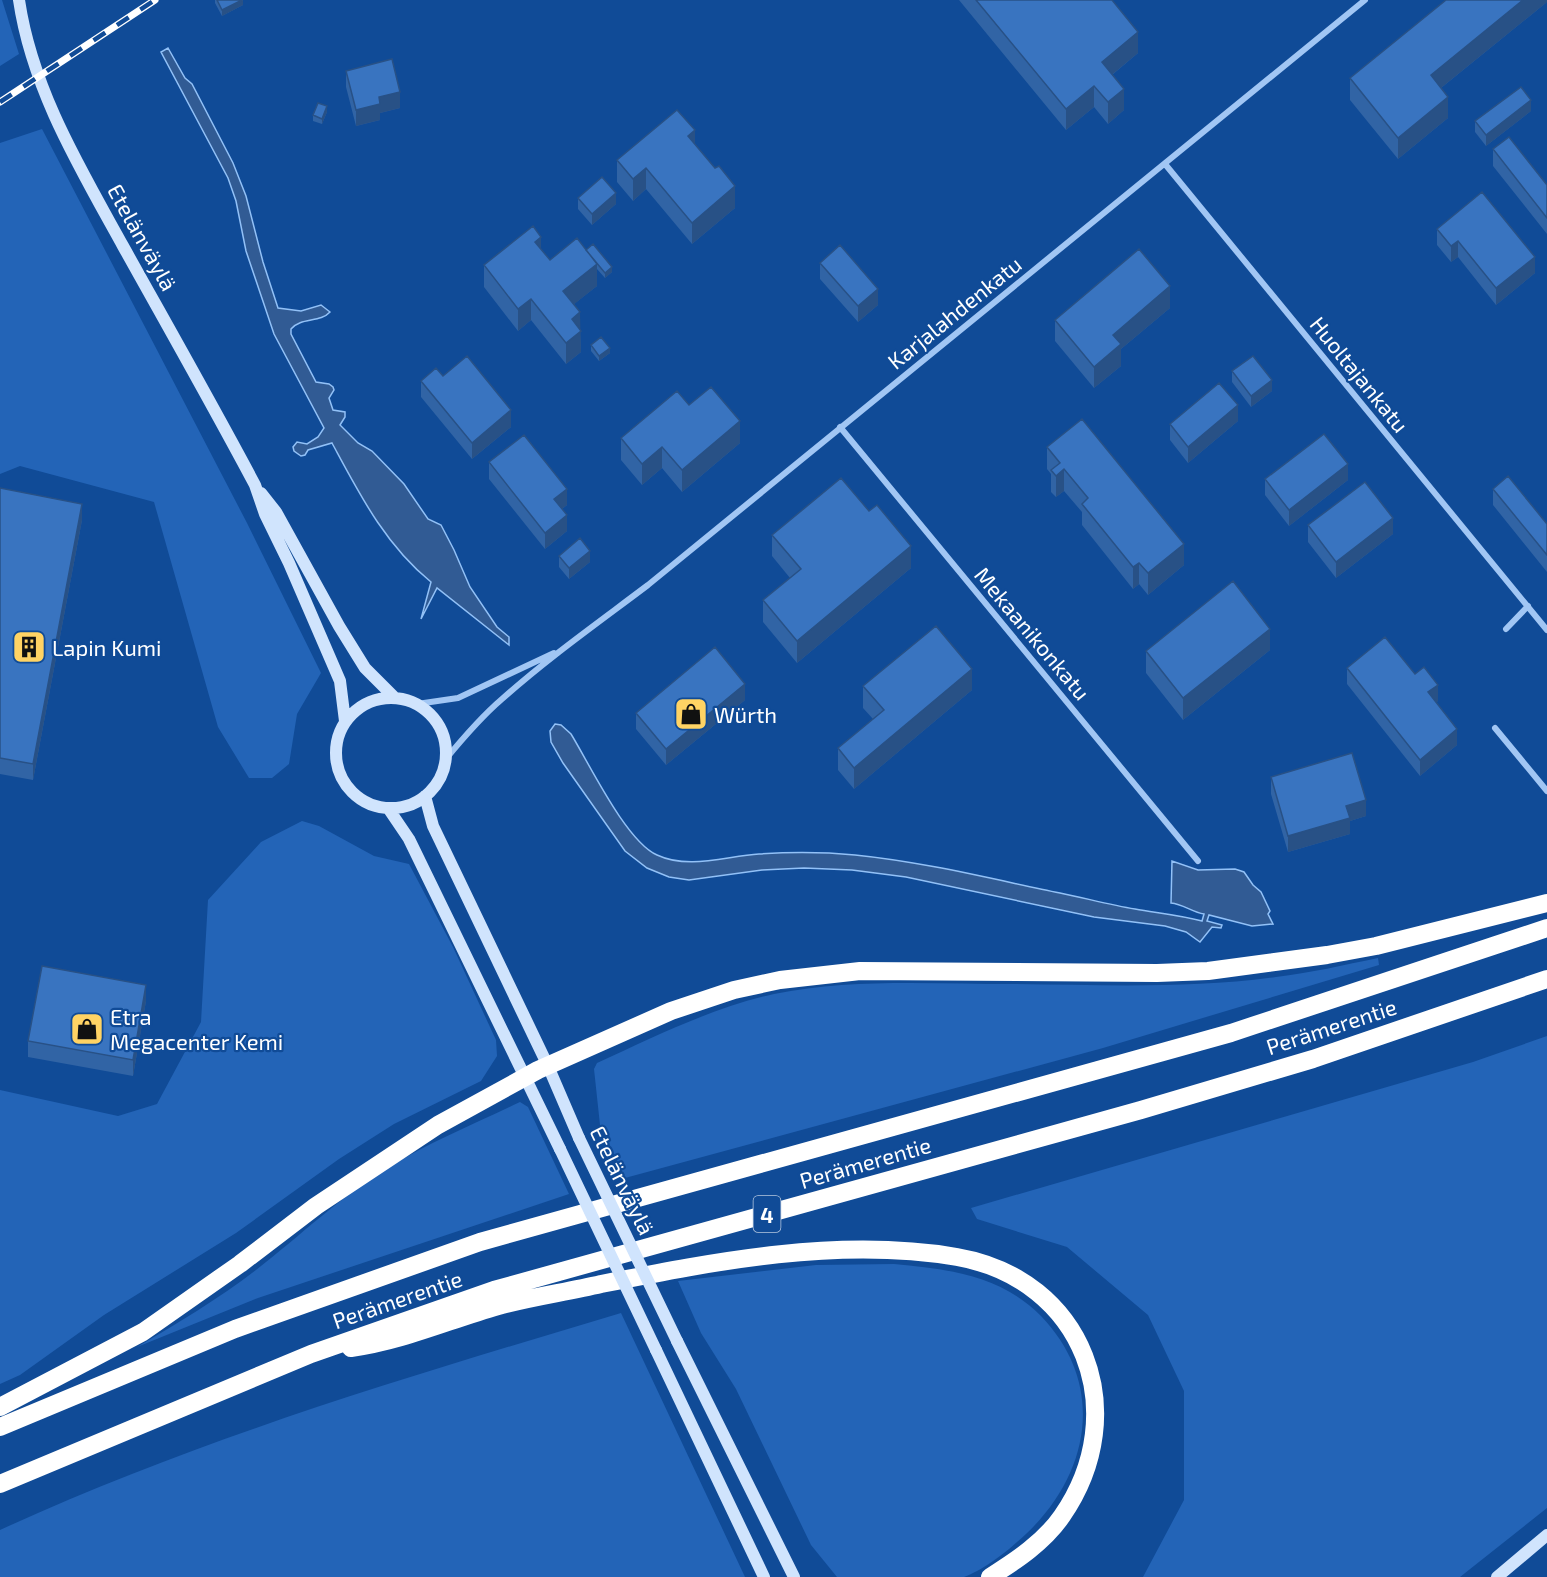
<svg xmlns="http://www.w3.org/2000/svg" width="1547" height="1577" viewBox="0 0 1547 1577" font-family="'Exo 2',sans-serif">
	<rect width="100%" height="100%" fill="#104b97"/>
	<!-- green -->
	<path fill="#2364b7" d="M 0,0 L 2,0 L 19,54 L 0,66 Z
		M 42,129 L 247,523 L 321,673 L 297,714 L 289,764 L 272,778 L 249,778 L 218,727 L 154,502 L 20,466 L 0,474 L 0,143 Z
		M 302,821 L 319,826 L 374,856 L 409,864 L 453,947 L 496,1040 L 497,1056 L 481,1081 L 394,1124 L 339,1159 L 236,1233 L 104,1315 L 20,1375 L 0,1384 L 0,1090 L 118,1116 L 157,1104 L 201,1022 L 208,900 L 261,842 Z
		M 1378,958 L 1379,965 L 1103,1048 L 625,1178 L 600,1125 L 594,1069 L 597,1063 C 654,1037 711,1008 774,994 C 852,978 934,984 1013,984 C 1100,985 1189,989 1276,977 C 1310,973 1344,965 1378,958 Z
		M 1547,1036 L 1547,1508 L 1460,1577 L 1143,1577 L 1184,1500 L 1184,1391 L 1148,1315 L 1067,1247 L 977,1219 L 971,1208 L 1473,1062 Z
		M 520,1102 L 528,1107 L 569,1194 L 258,1298 L 137,1347 C 178,1323 218,1299 256,1270 C 300,1236 341,1196 389,1167 C 430,1142 476,1123 520,1102 Z
		M 894,1264 C 947,1269 1001,1275 1041,1316 C 1110,1388 1088,1482 1017,1542 C 1004,1554 981,1571 964,1577 C 955,1577 942,1577 932,1577 C 901,1577 869,1577 837,1577 L 811,1545 L 736,1389 L 701,1333 L 678,1281 L 816,1265 Z
		M 621,1313 L 745,1577 L 0,1577 L 0,1530 C 200,1438 411,1376 621,1313 Z"/>
	<!-- water -->
	<path fill="#315b94" stroke="#92c1f7" stroke-width="1.5" d="M 168,48 L 185,78 L 192,84 L 233,163 L 246,196 L 263,262 L 278,308 L 301,311 L 321,305 L 330,312 C 320,323 301,317 291,329 L 291,334 L 316,382 L 329,384 L 333,387 L 334,390 L 329,398 L 333,410 L 345,412 L 345,417 L 340,425 L 358,443 L 372,451 L 404,484 L 428,519 L 441,525 L 454,550 L 470,587 L 497,627 L 509,637 L 509,645 L 437,588 L 421,619 L 431,582 C 385,545 359,493 332,443 L 308,450 L 305,455 L 301,456 L 294,451 L 293,447 L 297,442 L 307,444 L 318,437 L 324,428 L 274,334 L 246,251 L 236,201 L 228,178 L 161,52 Z
		M 555,724 L 561,725 L 571,734 C 590,765 626,841 657,855 C 689,870 726,856 759,854 C 791,852 823,852 855,855 C 924,862 992,879 1060,893 C 1085,898 1110,905 1135,909 C 1158,913 1180,915 1202,921 L 1204,914 C 1192,912 1183,904 1171,903 L 1172,861 L 1198,870 L 1235,869 L 1244,872 L 1253,885 L 1261,892 L 1270,911 L 1268,914 L 1273,924 L 1252,926 L 1209,915 L 1207,921 L 1222,925 L 1221,928 L 1212,927 L 1200,942 L 1186,932 L 1165,926 L 1094,917 L 906,877 L 852,870 L 804,868 L 762,870 L 689,880 L 669,877 L 647,868 L 625,851 L 563,763 L 551,742 L 550,731 Z"/>
	<g fill="none" stroke-linecap="round" stroke-linejoin="round">
		<!-- minor -->
		<path stroke="#a1c6f4" stroke-width="6" d="M 1165,164 L 1547,630
			M 840,427 L 1198,861
			M 1506,629 L 1528,606
			M 417,704 L 458,698 L 554,653
			M 1495,728 L 1547,791
			M 445,760 C 463,738 481,717 502,699 C 548,658 599,622 648,585 L 1365,0"/>
		<!-- secondary -->
		<path stroke="#d0e4fd" stroke-width="12" d="M 19,0 C 32,89 80,168 123,246 C 167,325 212,404 255,485 L 265,514 L 289,563 L 340,681 L 345,721
			M 261,493 L 276,512 L 339,626 L 365,668 L 395,698
			M336 753a55 55 0 1 1 110 0a55 55 0 1 1-110 0Z
			M 425,796 L 433,826 L 548,1066 L 579,1138
			M 388,808 L 409,839 L 560,1149
			M 677,1341 L 794,1577
			M 656,1350 L 764,1577
			M 1497,1577 L 1547,1535"/>
		<!-- motorway -->
		<path stroke="#fff" stroke-width="18" d="M 351,1348 C 402,1341 449,1320 498,1306 C 531,1297 567,1292 601,1284 C 716,1261 839,1237 957,1257 C 1084,1279 1134,1412 1062,1516 C 1044,1542 1017,1560 990,1577
			M 0,1407 L 143,1332 L 240,1264 L 316,1206 L 438,1125 L 538,1070 L 671,1011 L 734,990 L 780,980 L 860,971 L 1157,973 L 1208,971 L 1327,955 L 1376,946 L 1547,903
			M 0,1427 L 235,1329 L 480,1242 L 1231,1033 L 1547,928
			M 0,1484 L 311,1354 L 494,1290 L 1141,1110 L 1313,1059 L 1547,979"/>
		<defs>
			<path id="rail" d="M 0,102 L 155,0"/>
		</defs>
		<!-- rail casing -->
		<use href="#rail" stroke="#fff" stroke-width="7"/>
		<!-- rail -->
		<use href="#rail" stroke="#104b97" stroke-width="4.5" stroke-dasharray="14" stroke-linecap="butt"/>
		<!-- secondary-bridge -->
		<path stroke="#d0e4fd" stroke-width="12" d="M 579,1138 L 677,1341
			M 560,1149 L 656,1350"/>
	</g>
	<!-- wall -->
	<path fill="#3164a5" d="M 215,0 L 243,0 L 243,5 L 222,16 L 215,3 Z
		M 959,0 L 1112,0 L 1138,53 L 1112,75 L 1124,110 L 1108,124 L 1094,107 L 1066,130 Z
		M 1547,2 L 1441,88 L 1448,118 L 1398,159 L 1350,100 L 1350,78 Z
		M 346,71 L 400,108 L 380,113 L 380,120 L 356,126 L 346,87 Z
		M 1531,111 L 1486,146 L 1475,132 L 1475,121 Z
		M 327,112 L 322,124 L 313,121 L 313,115 Z
		M 695,144 L 735,208 L 692,244 L 646,189 L 633,201 L 617,182 L 617,160 Z
		M 1493,149 L 1547,185 L 1547,234 L 1493,166 Z
		M 578,198 L 616,204 L 592,225 L 578,209 Z
		M 1437,229 L 1535,273 L 1496,305 L 1458,257 L 1451,262 L 1437,245 Z
		M 541,249 L 550,260 L 586,250 L 612,272 L 605,278 L 597,269 L 597,286 L 574,304 L 580,330 L 581,352 L 566,364 L 531,320 L 518,331 L 484,287 L 484,265 Z
		M 820,263 L 878,305 L 858,322 L 820,279 Z
		M 1170,308 L 1121,349 L 1121,366 L 1094,388 L 1055,341 L 1055,320 Z
		M 591,345 L 610,353 L 599,361 L 591,351 Z
		M 1232,371 L 1272,391 L 1251,407 L 1232,382 Z
		M 443,376 L 511,427 L 472,459 L 421,397 L 421,381 Z
		M 689,405 L 740,443 L 682,492 L 662,468 L 642,485 L 621,460 L 621,438 Z
		M 1238,421 L 1188,463 L 1170,440 L 1170,424 Z
		M 1047,447 L 1184,565 L 1148,595 L 1139,584 L 1133,589 L 1082,525 L 1082,512 L 1064,491 L 1056,497 L 1051,492 L 1051,474 L 1047,469 Z
		M 489,462 L 567,505 L 562,509 L 567,531 L 545,549 L 489,479 Z
		M 1265,479 L 1348,480 L 1289,526 L 1265,495 Z
		M 0,488 L 82,520 L 33,780 L 0,774 Z
		M 1493,489 L 1547,524 L 1547,572 L 1493,505 Z
		M 1308,525 L 1393,534 L 1336,578 L 1308,542 Z
		M 772,535 L 911,568 L 797,663 L 763,622 L 763,600 L 790,578 L 772,556 Z
		M 559,556 L 590,562 L 569,579 L 559,567 Z
		M 1270,650 L 1183,720 L 1146,673 L 1146,651 Z
		M 1347,668 L 1415,674 L 1438,701 L 1436,702 L 1457,745 L 1420,776 L 1347,684 Z
		M 863,686 L 972,690 L 854,789 L 838,770 L 838,748 L 873,719 L 863,708 Z
		M 745,700 L 666,765 L 636,729 L 636,713 Z
		M 1271,777 L 1366,816 L 1350,821 L 1350,834 L 1288,852 L 1271,794 Z
		M 146,1001 L 133,1076 L 28,1057 L 28,1041 Z"/>
	<!-- shaded-wall -->
	<path fill="#285186" d="M 243,0 L 243,5 L 222,16 L 222,10 Z
		M 1523,0 L 1547,0 L 1547,2 L 1431,96 L 1431,75 Z
		M 1138,32 L 1138,53 L 1102,83 L 1102,62 Z
		M 1094,86 L 1094,107 L 1066,130 L 1066,109 Z
		M 1124,89 L 1124,110 L 1108,124 L 1108,102 Z
		M 400,92 L 400,108 L 380,113 L 380,120 L 356,126 L 356,110 L 379,97 Z
		M 1448,97 L 1448,118 L 1398,159 L 1398,138 Z
		M 1531,100 L 1531,111 L 1486,146 L 1486,135 Z
		M 327,106 L 327,112 L 322,124 L 322,119 Z
		M 695,130 L 695,152 L 688,136 Z
		M 646,168 L 646,189 L 633,201 L 633,179 Z
		M 735,186 L 735,208 L 692,244 L 692,223 Z
		M 616,193 L 616,204 L 592,225 L 592,214 Z
		M 541,237 L 541,259 L 535,242 Z
		M 1458,241 L 1458,257 L 1451,262 L 1451,246 Z
		M 1535,257 L 1535,273 L 1496,305 L 1496,288 Z
		M 597,264 L 597,286 L 563,313 L 563,291 Z
		M 612,267 L 612,272 L 605,278 L 605,273 Z
		M 1170,286 L 1170,308 L 1121,349 L 1121,366 L 1094,388 L 1094,367 L 1113,335 Z
		M 878,289 L 878,305 L 858,322 L 858,306 Z
		M 531,299 L 531,320 L 518,331 L 518,309 Z
		M 580,312 L 581,352 L 566,364 L 566,343 L 572,319 Z
		M 610,348 L 610,353 L 599,361 L 599,356 Z
		M 1272,380 L 1272,391 L 1251,407 L 1251,396 Z
		M 1238,405 L 1238,421 L 1188,463 L 1188,447 Z
		M 511,410 L 511,427 L 472,459 L 472,443 Z
		M 740,421 L 740,443 L 682,492 L 682,470 Z
		M 662,447 L 662,468 L 642,485 L 642,464 Z
		M 1348,464 L 1348,480 L 1289,526 L 1289,510 Z
		M 1064,469 L 1064,491 L 1056,497 L 1056,476 Z
		M 567,489 L 567,505 L 554,515 L 554,499 Z
		M 82,504 L 82,520 L 33,780 L 33,764 Z
		M 567,515 L 567,531 L 545,549 L 545,533 Z
		M 1393,518 L 1393,534 L 1336,578 L 1336,562 Z
		M 1184,544 L 1184,565 L 1148,595 L 1148,573 Z
		M 911,546 L 911,568 L 797,663 L 797,641 Z
		M 590,551 L 590,562 L 569,579 L 569,568 Z
		M 1139,563 L 1139,584 L 1133,589 L 1133,567 Z
		M 1270,629 L 1270,650 L 1183,720 L 1183,698 Z
		M 972,669 L 972,690 L 854,789 L 854,768 Z
		M 745,684 L 745,700 L 666,765 L 666,749 Z
		M 1438,685 L 1438,701 L 1428,709 L 1428,692 Z
		M 1457,729 L 1457,745 L 1420,776 L 1420,760 Z
		M 1366,800 L 1366,816 L 1350,821 L 1350,834 L 1288,852 L 1288,836 L 1346,806 Z
		M 146,985 L 146,1001 L 133,1076 L 133,1060 Z"/>
	<!-- building -->
	<path fill="#3974c0" stroke="#285186" stroke-width="1.5" d="M 217,0 L 242,0 L 222,10 Z
		M 976,0 L 1112,0 L 1138,32 L 1102,62 L 1124,89 L 1108,102 L 1094,86 L 1066,109 Z
		M 1446,0 L 1523,0 L 1431,75 L 1448,97 L 1398,138 L 1350,78 Z
		M 392,59 L 400,92 L 379,97 L 380,104 L 356,110 L 346,71 Z
		M 1521,87 L 1531,100 L 1486,135 L 1475,121 Z
		M 318,103 L 327,106 L 322,119 L 313,115 Z
		M 677,110 L 695,130 L 688,136 L 715,168 L 719,166 L 735,186 L 692,223 L 646,168 L 633,179 L 617,160 Z
		M 1509,137 L 1547,185 L 1547,218 L 1493,149 Z
		M 602,177 L 616,193 L 592,214 L 578,198 Z
		M 1482,192 L 1535,257 L 1496,288 L 1458,241 L 1451,246 L 1437,229 Z
		M 533,226 L 541,237 L 535,242 L 550,260 L 577,238 L 597,264 L 563,291 L 580,312 L 572,319 L 581,331 L 566,343 L 531,299 L 518,309 L 484,265 Z
		M 593,244 L 612,267 L 605,273 L 586,250 Z
		M 840,245 L 878,289 L 858,306 L 820,263 Z
		M 1139,249 L 1170,286 L 1113,335 L 1121,344 L 1094,367 L 1055,320 Z
		M 601,337 L 610,348 L 599,356 L 591,345 Z
		M 467,356 L 511,410 L 472,443 L 421,381 L 436,368 L 443,376 Z
		M 1253,356 L 1272,380 L 1251,396 L 1232,371 Z
		M 1219,383 L 1238,405 L 1188,447 L 1170,424 Z
		M 711,387 L 740,421 L 682,470 L 662,447 L 642,464 L 621,438 L 677,391 L 689,405 Z
		M 1082,419 L 1184,544 L 1148,573 L 1139,563 L 1133,567 L 1082,504 L 1088,498 L 1064,469 L 1056,476 L 1051,470 L 1060,463 L 1047,447 Z
		M 1324,434 L 1348,464 L 1289,510 L 1265,479 Z
		M 524,435 L 567,489 L 554,499 L 567,515 L 545,533 L 489,462 Z
		M 1508,476 L 1547,524 L 1547,555 L 1493,489 Z
		M 841,478 L 869,511 L 877,505 L 911,546 L 797,641 L 763,600 L 801,569 L 772,535 Z
		M 1365,482 L 1393,518 L 1336,562 L 1308,525 Z
		M 0,488 L 82,504 L 33,764 L 0,758 Z
		M 580,538 L 590,551 L 569,568 L 559,556 Z
		M 1233,581 L 1270,629 L 1183,698 L 1146,651 Z
		M 936,626 L 972,669 L 854,768 L 838,748 L 884,710 L 863,686 Z
		M 1385,637 L 1415,674 L 1424,667 L 1438,685 L 1428,692 L 1457,729 L 1420,760 L 1347,668 Z
		M 715,647 L 745,684 L 666,749 L 636,713 Z
		M 1352,753 L 1366,800 L 1346,806 L 1350,818 L 1288,836 L 1271,777 Z
		M 42,966 L 146,985 L 133,1060 L 28,1041 Z"/>
	<!-- icons -->
	<defs>
		<symbol id="building-square" viewBox="-11 -11 22 22"><rect x="-9" y="-9" width="18" height="18" rx="4" fill="#ffd364" stroke="#104b97"/><path d="M-4-6H4V6H1V3H-1V6H-4ZM-2.5-4.3h1.7v1.8h-1.7ZM.8-4.3h1.7v1.8H.8ZM-2.5-1h1.7V.8h-1.7ZM.8-1h1.7V.8H.8Z" fill="#111"/></symbol>
		<symbol id="shop-square" viewBox="-11 -11 22 22"><rect x="-9" y="-9" width="18" height="18" rx="4" fill="#ffd364" stroke="#104b97"/><path d="M-5-2.5h2.3a2.7 3.5 0 0 1 5.4 0H5L5.5 6h-11ZM-1.5-2.5h3a1.5 2.3 0 0 0-3 0Z" fill="#111"/></symbol>
	</defs>
	<g fill-rule="evenodd">
		<use href="#building-square" x="10" y="628" width="38" height="38"/>
		<use href="#shop-square" x="672" y="695" width="38" height="38"/>
		<use href="#shop-square" x="68" y="1010" width="38" height="38"/>
	</g>
	<g text-anchor="middle" dominant-baseline="central" stroke-width="4.5" stroke-linejoin="round" paint-order="stroke">
		<!-- shield labels -->
		<rect fill="#104b97" stroke="#b7c9e0" stroke-width="1.5" x="753.5" y="1196" width="27" height="36" rx="4.5"/>
		<g font-size="21" font-weight="bold" fill="#fff">
			<text x="767" y="1214">4</text>
		</g>
		<!-- street labels -->
		<g font-size="22" fill="#fff" stroke="#104b97">
			<text transform="translate(143 237) rotate(61)">Etelänväylä</text>
			<text transform="translate(954 312) rotate(-39)">Karjalahdenkatu</text>
			<text transform="translate(1360 374) rotate(51)">Huoltajankatu</text>
			<text transform="translate(1033 633) rotate(50)">Mekaanikonkatu</text>
			<text transform="translate(1331 1026) rotate(-18)">Perämerentie</text>
			<text transform="translate(865 1162) rotate(-16)">Perämerentie</text>
			<text transform="translate(623 1180) rotate(64)">Etelänväylä</text>
			<text transform="translate(397 1299) rotate(-19)">Perämerentie</text>
		</g>
		<!-- poi labels -->
		<g font-size="22" fill="#fff" stroke="#104b97" text-anchor="start">
			<text x="52" y="647">Lapin Kumi</text>
			<text x="714" y="714">Würth</text>
			<text x="110" y="1016">Etra<tspan x="110" dy="25">Megacenter Kemi</tspan></text>
		</g>
	</g>
</svg>
